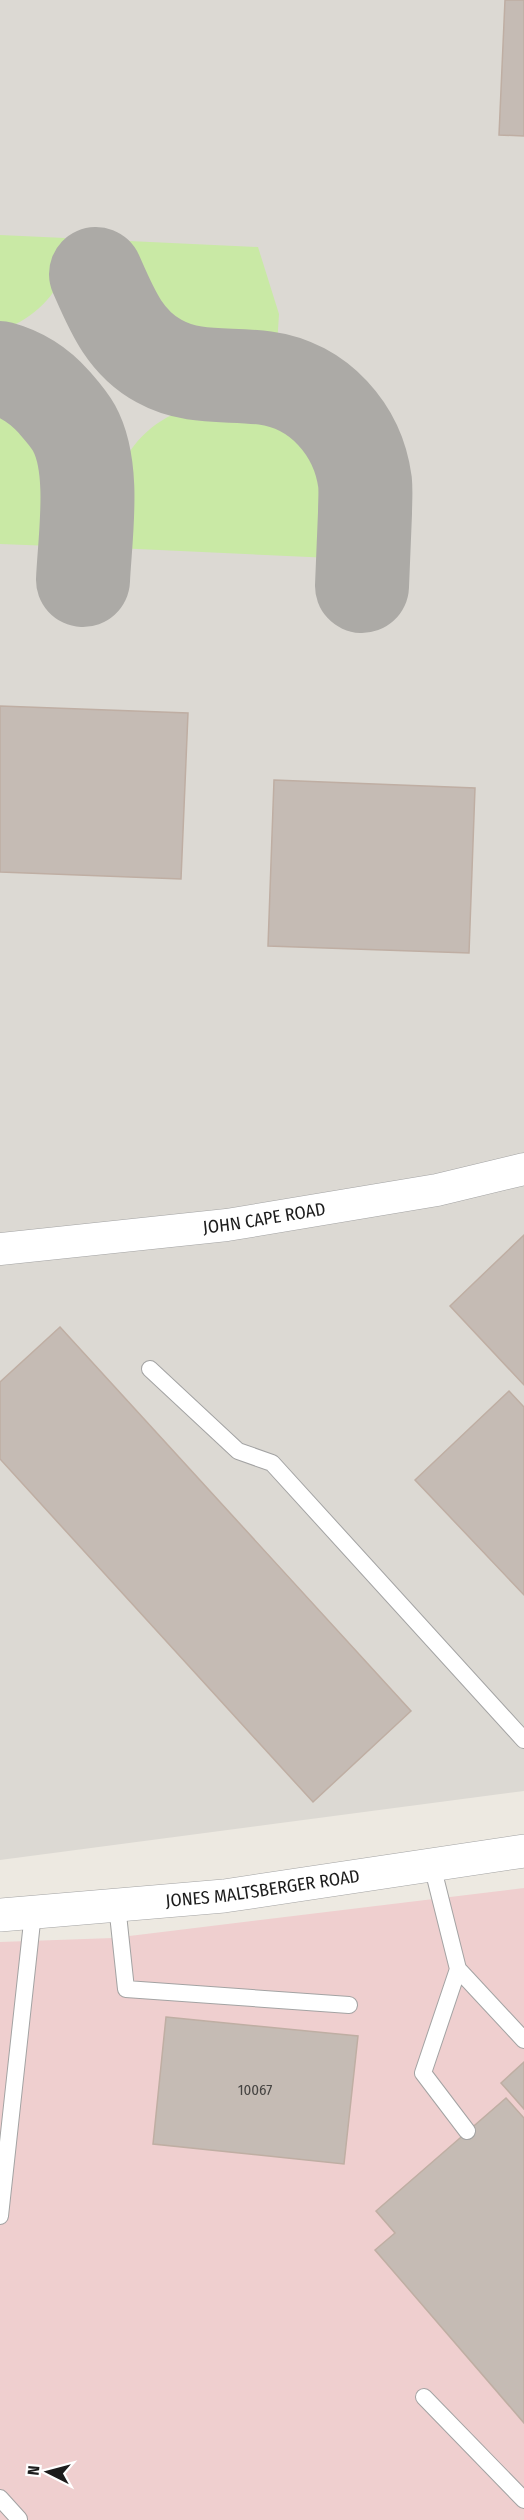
<svg xmlns="http://www.w3.org/2000/svg" width="524" height="2520" viewBox="0 0 524 2520" font-family="'Fira Sans Condensed',sans-serif">
	<rect width="100%" height="100%" fill="#ede9e1"/>
	<!-- commercial -->
	<path fill="#efcfcf" d="M 524,1888 L 524,2520 L 0,2520 L 0,1942 L 113,1938 Z"/>
	<!-- airport -->
	<path fill="#dcd9d3" d="M 0,0 L 524,0 L 524,1791 L 0,1860 Z"/>
	<!-- grass -->
	<path fill="#c9e9a5" d="M 0,235 L 65,238 C 64,248 65,261 63,271 C 56,300 26,322 0,331 Z
		M 129,241 L 258,247 L 279,314 L 277,346 C 253,345 226,348 202,344 C 166,338 134,306 129,269 C 128,260 129,250 129,241 Z
		M 0,401 C 66,436 55,482 52,546 L 0,544 Z
		M 206,408 C 224,408 244,407 262,411 C 287,418 321,435 330,462 C 341,491 335,527 331,558 L 116,548 C 117,529 113,496 118,478 C 125,448 154,419 183,411 C 190,409 199,409 206,408 Z"/>
	<g fill="none" stroke-linecap="round" stroke-linejoin="round">
		<!-- taxiway -->
		<path stroke="#acaaa6" stroke-width="94" d="M 96,274 C 111,308 124,342 159,361 C 193,380 228,373 265,378 C 319,385 358,430 365,482 C 366,492 365,503 365,513 C 364,538 363,562 362,586
			M 0,368 C 22,374 39,385 54,402 C 61,410 69,419 74,428 C 96,468 85,536 83,580"/>
	</g>
	<!-- building -->
	<path fill="#c5bbb4" stroke="#bfaea3" stroke-width="1.5" d="M 505,0 L 524,0 L 524,136 L 499,135 Z
		M 0,706 L 188,713 L 181,879 L 0,872 Z
		M 274,780 L 475,788 L 469,953 L 268,946 Z
		M 524,1235 L 524,1385 L 450,1306 Z
		M 60,1327 L 411,1711 L 313,1802 L 0,1459 L 0,1382 Z
		M 509,1391 L 524,1407 L 524,1595 L 415,1480 Z
		M 166,2017 L 358,2036 L 344,2164 L 153,2144 Z
		M 524,2062 L 524,2109 L 501,2083 Z
		M 506,2098 L 524,2118 L 524,2423 L 375,2250 L 395,2233 L 376,2211 Z"/>
	<g fill="none" stroke-linecap="round" stroke-linejoin="round">
		<defs>
			<path id="service" d="M 150,1369 L 238,1451 L 272,1463 L 524,1740
				M 432,1865 L 458,1969 L 524,2040
				M 117,1905 L 126,1989 L 349,2005
				M 458,1969 L 423,2073 L 467,2131
				M 0,2216 L 33,1913
				M 424,2397 L 524,2500
				M 0,2498 L 19,2519"/>
			<g id="minor">
				<path id="s1" d="M 0,1249 L 227,1225 L 437,1190 L 524,1169"/>
			</g>
			<g id="tertiary">
				<path id="s2" d="M 0,1915 L 224,1896 L 524,1851"/>
			</g>
		</defs>
		<!-- service casing -->
		<use href="#service" stroke="#a3a3a3" stroke-width="18"/>
		<!-- minor casing -->
		<use href="#minor" stroke="#a3a3a3" stroke-width="33"/>
		<!-- tertiary casing -->
		<use href="#tertiary" stroke="#a3a3a3" stroke-width="34"/>
		<!-- service -->
		<use href="#service" stroke="#fff" stroke-width="16"/>
		<!-- minor -->
		<use href="#minor" stroke="#fff" stroke-width="32"/>
		<!-- tertiary -->
		<use href="#tertiary" stroke="#fff" stroke-width="33"/>
	</g>
	<g text-anchor="middle" dominant-baseline="central" stroke-width="6" stroke-linejoin="round" paint-order="stroke">
		<!-- number labels -->
		<g font-size="15" fill="#464442">
			<text x="255" y="2090">10067</text>
		</g>
		<!-- street labels -->
		<g font-size="18" fill="#1c1c1c" stroke="#fff">
			<text stroke="none"><textPath href="#s1" startOffset="266">JOHN CAPE ROAD</textPath></text>
			<text stroke="none"><textPath href="#s2" startOffset="264">JONES MALTSBERGER ROAD</textPath></text>
		</g>
	</g>
	<!-- north arrow -->
	<g transform="translate(48 2472) rotate(276)" stroke="#ffffff" stroke-width="4.5" paint-order="stroke">
	<path d="M0-4.5L10 22L0 15L-10 22Z" fill="#1c1c1c"/>
	<text y="-9" font-size="16" font-weight="bold" text-anchor="middle" fill="#1c1c1c">N</text>
	</g>
</svg>
